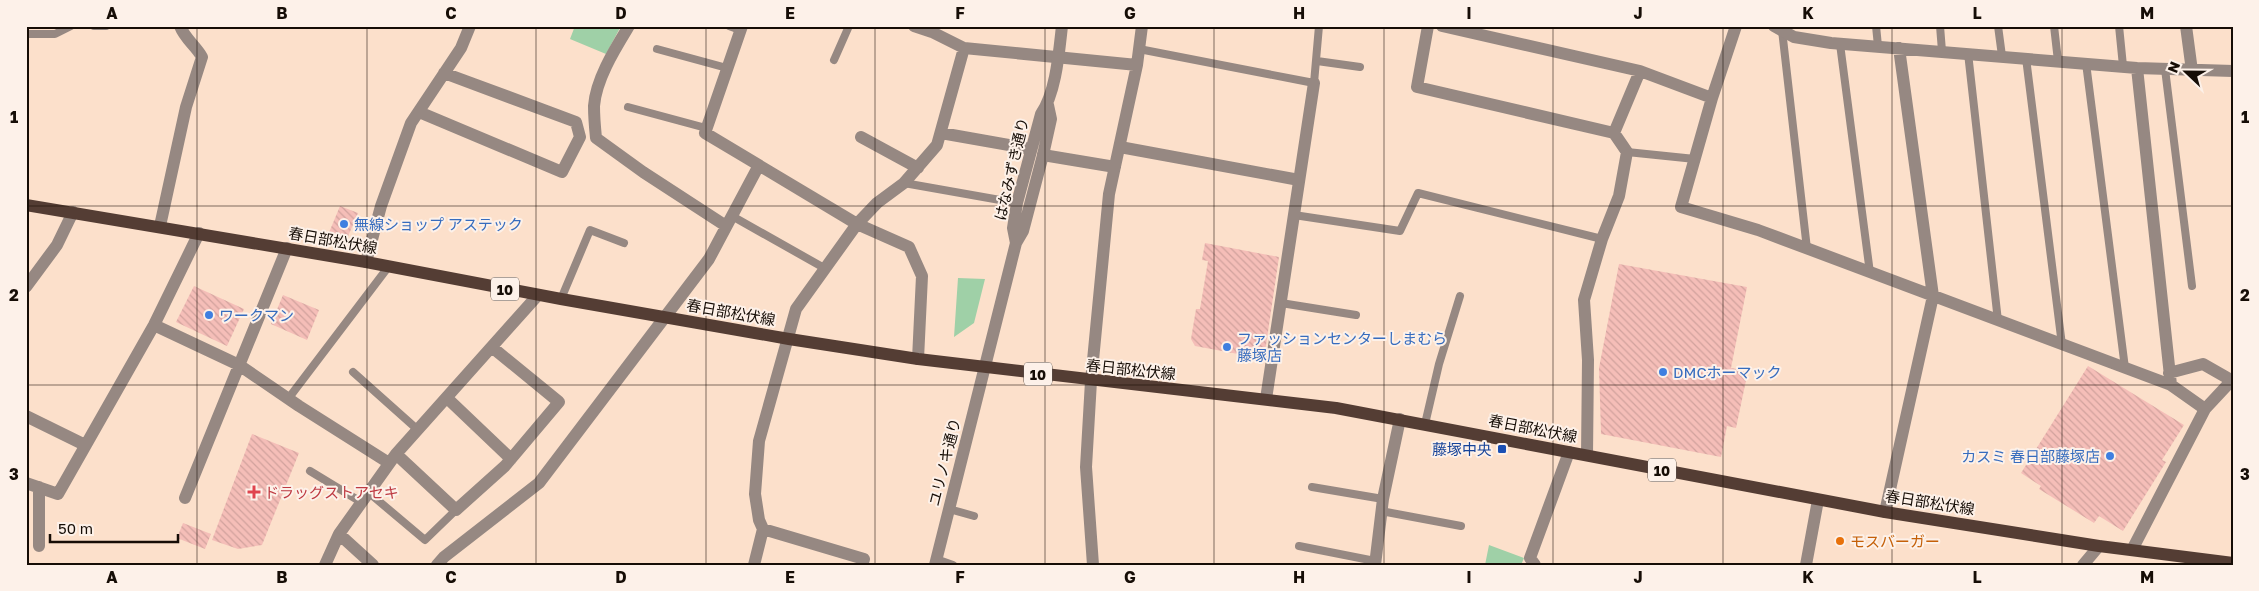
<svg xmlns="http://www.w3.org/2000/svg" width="2259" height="591" viewBox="0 0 2259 591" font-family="'Golos Text','Noto Sans JP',sans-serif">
	<defs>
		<pattern id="building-back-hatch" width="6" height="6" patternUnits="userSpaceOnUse" patternTransform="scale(1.25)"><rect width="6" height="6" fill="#f5beb8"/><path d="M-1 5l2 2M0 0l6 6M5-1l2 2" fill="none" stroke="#d1a29d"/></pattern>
	</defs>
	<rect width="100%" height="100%" fill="#fce0cb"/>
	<!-- green -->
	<path fill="#9fd0a7" d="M 575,26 L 621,26 L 606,54 L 570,39 Z
		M 958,278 L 985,279 L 974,323 L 954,337 Z
		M 1489,545 L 1524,558 L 1521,565 L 1485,565 Z"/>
	<!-- building -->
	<path fill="url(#building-back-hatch)" d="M 340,206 L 358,213 L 346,241 L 328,235 Z
		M 1205,243 L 1279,257 L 1265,352 L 1244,348 L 1238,354 L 1195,346 L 1191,339 L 1196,309 L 1200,309 L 1208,261 L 1202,260 Z
		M 1619,264 L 1747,287 L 1731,368 L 1748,371 L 1736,428 L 1727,426 L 1721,457 L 1601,434 L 1599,368 Z
		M 194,286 L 244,309 L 227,346 L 176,322 Z
		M 283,295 L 319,310 L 307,340 L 271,324 Z
		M 2088,366 L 2184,425 L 2162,460 L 2166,462 L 2123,531 L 2099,516 L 2094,523 L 2039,489 L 2041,486 L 2021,473 Z
		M 252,434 L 299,453 L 262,545 L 238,549 L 212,540 Z
		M 183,523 L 211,534 L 205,549 L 177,538 Z"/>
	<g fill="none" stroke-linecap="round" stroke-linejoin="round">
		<!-- service -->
		<path stroke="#968882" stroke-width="8" d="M 94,26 L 106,26
			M 729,26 L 740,30
			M 1876,26 L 1878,46
			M 1940,26 L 1942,51
			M 1998,26 L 2002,56
			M 2054,26 L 2058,61
			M 2119,26 L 2123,66
			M 1782,30 L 1807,249
			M 26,34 L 55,34 L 71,26
			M 1840,44 L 1870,273
			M 657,49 L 727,68
			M 1139,49 L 1314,83 L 1319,26
			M 1968,53 L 1998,321
			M 2026,58 L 2062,345
			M 834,60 L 849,26
			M 1317,61 L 1360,67
			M 2086,63 L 2125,368
			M 2165,69 L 2192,286
			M 628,107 L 706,128
			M 1627,152 L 1695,159
			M 904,183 L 1017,203
			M 1294,215 L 1400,231 L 1418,193 L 1602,239
			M 732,216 L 826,269
			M 561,299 L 590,230 L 624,243
			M 1281,303 L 1356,315
			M 353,372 L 418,430
			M 288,399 L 389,266
			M 1425,424 L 1439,364 L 1460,296
			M 310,471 L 361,502
			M 1312,487 L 1383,499
			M 368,492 L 425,540 L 456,510
			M 949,509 L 974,516
			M 1381,511 L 1461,526
			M 1299,546 L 1375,561
			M 936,559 L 953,565"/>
		<!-- minor -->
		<path stroke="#968882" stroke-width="12" d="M 629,26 C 615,49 596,79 594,106 C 594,117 595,128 596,138 L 643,172 L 726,226
			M 742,26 L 705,133 L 857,224 L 909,247 L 922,276 L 918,359
			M 914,26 L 932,32
			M 933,26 L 932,32 L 964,48 L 1137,65
			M 1428,26 L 1417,87 L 1614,133
			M 1442,26 L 1640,71 L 1712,98
			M 1736,26 L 1712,98 L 1681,207 L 1758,230 L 2171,385 L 2205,409
			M 1774,26 L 1794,37 L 1831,43 L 2137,68 L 2233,71
			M 2186,26 L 2192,71
			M 2137,68 L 2171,385
			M 419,112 L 562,172 L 580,137 L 576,122 L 444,73
			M 941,133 L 1031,149
			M 861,137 L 918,168
			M 1120,147 L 1299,180
			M 1043,155 L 1115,167
			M 160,226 L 186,107 L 202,57 C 196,46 185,39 180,26
			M 366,262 L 381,206 L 411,123 L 461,48 L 470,26
			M 26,287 L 57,245 L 73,212
			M 154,325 L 239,365 L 299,406 L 389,463
			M 2169,373 L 2203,364 L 2231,380
			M 447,398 L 511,459
			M 1266,399 L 1314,83
			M 26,416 L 85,445
			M 396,454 L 456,510 L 505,466 L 559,402 L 493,348
			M 1587,455 L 1588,360 L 1584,300 L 1602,239 L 1619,196 L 1627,152 L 1614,133 L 1640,71
			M 26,483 L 58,494 L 154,325 L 199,233
			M 39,487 L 39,546
			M 185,498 L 287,248
			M 1885,512 L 1933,296 L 1899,48
			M 763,529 L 864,559 L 862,565
			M 339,534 L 396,454 L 538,295
			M 2132,550 L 2205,409 L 2233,379
			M 325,565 L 339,534 L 373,565
			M 437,565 L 444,557 L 539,483 L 709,259 L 758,167
			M 754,565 L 763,529 L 759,520 L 755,494 L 759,441 L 796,309 L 857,224 L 877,203 L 904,183 L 937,145 L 964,48
			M 1093,565 L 1086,467 L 1091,381 L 1109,194 L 1137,65 L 1142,26
			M 1375,565 L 1383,499 L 1400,419
			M 1535,565 L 1530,558 L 1569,452
			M 1806,565 L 1818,500
			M 2083,565 L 2099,546"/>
		<!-- tertiary -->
		<path stroke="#968882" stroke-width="12" d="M 1016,243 L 1013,228 L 1017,203 L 1041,114 C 1056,93 1059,52 1062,26
			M 935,565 L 1016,243 L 1023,231 L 1043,155 L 1051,119 L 1048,105"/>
		<!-- primary -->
		<path stroke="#543d34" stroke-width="12" d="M 26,205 L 366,262 L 561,299 L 789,339 L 918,359 L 1336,408 L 1885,512 L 2099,546 L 2233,563"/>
	</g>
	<!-- grid -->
	<path fill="none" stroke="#160d06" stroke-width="1" stroke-opacity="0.55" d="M 197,26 L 197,565M 367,26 L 367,565M 536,26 L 536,565M 706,26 L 706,565M 875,26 L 875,565M 1045,26 L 1045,565M 1214,26 L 1214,565M 1384,26 L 1384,565M 1553,26 L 1553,565M 1723,26 L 1723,565M 1892,26 L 1892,565M 2062,26 L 2062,565M 26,206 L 2233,206M 26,385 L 2233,385"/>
	<!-- markers -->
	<g fill="#3f7fe0" stroke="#fdf1e9" stroke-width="2">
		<circle cx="344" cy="224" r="5"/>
		<circle cx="209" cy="315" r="5"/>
		<circle cx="1227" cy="347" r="5"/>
		<circle cx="1663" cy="372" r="5"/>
		<circle cx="2110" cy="456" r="5"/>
	</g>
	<rect fill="#1a4fb4" stroke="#fdf1e9" stroke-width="2" x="1497" y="444" width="10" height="10" rx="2.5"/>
	<path fill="#e0444e" stroke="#fdf1e9" stroke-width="2" d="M251.5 484.5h5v5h5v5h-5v5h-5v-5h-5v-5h5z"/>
	<circle fill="#e8710a" stroke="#fdf1e9" stroke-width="2" cx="1840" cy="541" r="5"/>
	<g text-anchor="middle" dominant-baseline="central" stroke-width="4" stroke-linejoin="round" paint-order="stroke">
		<!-- shield labels -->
		<g fill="#fdf1e9" stroke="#5b514a" stroke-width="1">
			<rect x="491" y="277.5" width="28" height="23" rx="4"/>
			<rect x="1024" y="362.5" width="28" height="23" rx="4"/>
			<rect x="1648" y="458.5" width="28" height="23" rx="4"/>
		</g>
		<g font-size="14" font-weight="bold" fill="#160d06">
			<text x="505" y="289">10</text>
			<text x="1038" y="374">10</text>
			<text x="1662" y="470">10</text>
		</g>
		<!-- street labels -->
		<g font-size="15" fill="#160d06" stroke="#fdf1e9">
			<text transform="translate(1011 169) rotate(-77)">はなみずき通り</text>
			<text transform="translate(333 240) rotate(10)">春日部松伏線</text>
			<text transform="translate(731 312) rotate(10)">春日部松伏線</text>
			<text transform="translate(1131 369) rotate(6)">春日部松伏線</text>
			<text transform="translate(1533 428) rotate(11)">春日部松伏線</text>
			<text transform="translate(944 462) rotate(-76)">ユリノキ通り</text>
			<text transform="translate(1930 502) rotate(9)">春日部松伏線</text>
		</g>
		<!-- shop labels -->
		<g font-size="15" fill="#366cbe" stroke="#fdf1e9" text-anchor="start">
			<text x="354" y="224">無線ショップ アステック</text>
			<text x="219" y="315">ワークマン</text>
			<text x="1237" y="338">ファッションセンターしまむら<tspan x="1237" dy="17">藤塚店</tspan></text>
			<text x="1673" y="372">DMCホーマック</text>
			<text x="2100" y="456" text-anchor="end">カスミ 春日部藤塚店</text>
		</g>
		<!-- transit labels -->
		<g font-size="15" fill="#164399" stroke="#fdf1e9" text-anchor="end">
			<text x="1492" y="449">藤塚中央</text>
		</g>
		<!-- health labels -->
		<g font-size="15" fill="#be3a42" stroke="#fdf1e9" text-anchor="start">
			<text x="264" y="492">ドラッグストアセキ</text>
		</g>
		<!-- food labels -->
		<g font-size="15" fill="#c56008" stroke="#fdf1e9" text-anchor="start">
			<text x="1850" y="541">モスバーガー</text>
		</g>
	</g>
	<!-- border -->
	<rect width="2259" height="591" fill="none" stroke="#fdf1e9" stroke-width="55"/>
	<!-- north arrow -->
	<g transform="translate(2186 72) rotate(292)" stroke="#fdf1e9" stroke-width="4" paint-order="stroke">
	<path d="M0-4L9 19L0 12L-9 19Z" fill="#160d06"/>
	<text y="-8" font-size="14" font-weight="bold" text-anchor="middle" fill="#160d06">N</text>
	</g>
	<!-- scale -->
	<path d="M50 534v8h128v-8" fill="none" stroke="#160d06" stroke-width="2.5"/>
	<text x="58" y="534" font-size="15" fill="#160d06" stroke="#fdf1e9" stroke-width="4" paint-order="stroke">50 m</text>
	<rect x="28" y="28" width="2204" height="536" fill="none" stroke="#160d06" stroke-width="2"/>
	<g font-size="16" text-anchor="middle" font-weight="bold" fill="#160d06">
		<text x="112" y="19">A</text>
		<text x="282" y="19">B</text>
		<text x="451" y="19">C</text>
		<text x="621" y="19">D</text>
		<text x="790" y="19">E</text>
		<text x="960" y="19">F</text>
		<text x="1130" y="19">G</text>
		<text x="1299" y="19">H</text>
		<text x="1469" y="19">I</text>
		<text x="1638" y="19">J</text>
		<text x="1808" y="19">K</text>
		<text x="1977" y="19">L</text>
		<text x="2147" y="19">M</text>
		<text x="14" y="123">1</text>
		<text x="2245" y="123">1</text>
		<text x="14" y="301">2</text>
		<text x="2245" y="301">2</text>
		<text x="14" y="480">3</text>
		<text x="2245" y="480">3</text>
		<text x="112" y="583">A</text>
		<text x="282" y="583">B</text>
		<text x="451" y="583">C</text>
		<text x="621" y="583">D</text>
		<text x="790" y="583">E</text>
		<text x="960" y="583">F</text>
		<text x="1130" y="583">G</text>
		<text x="1299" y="583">H</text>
		<text x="1469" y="583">I</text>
		<text x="1638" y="583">J</text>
		<text x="1808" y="583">K</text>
		<text x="1977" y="583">L</text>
		<text x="2147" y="583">M</text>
	</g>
</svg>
